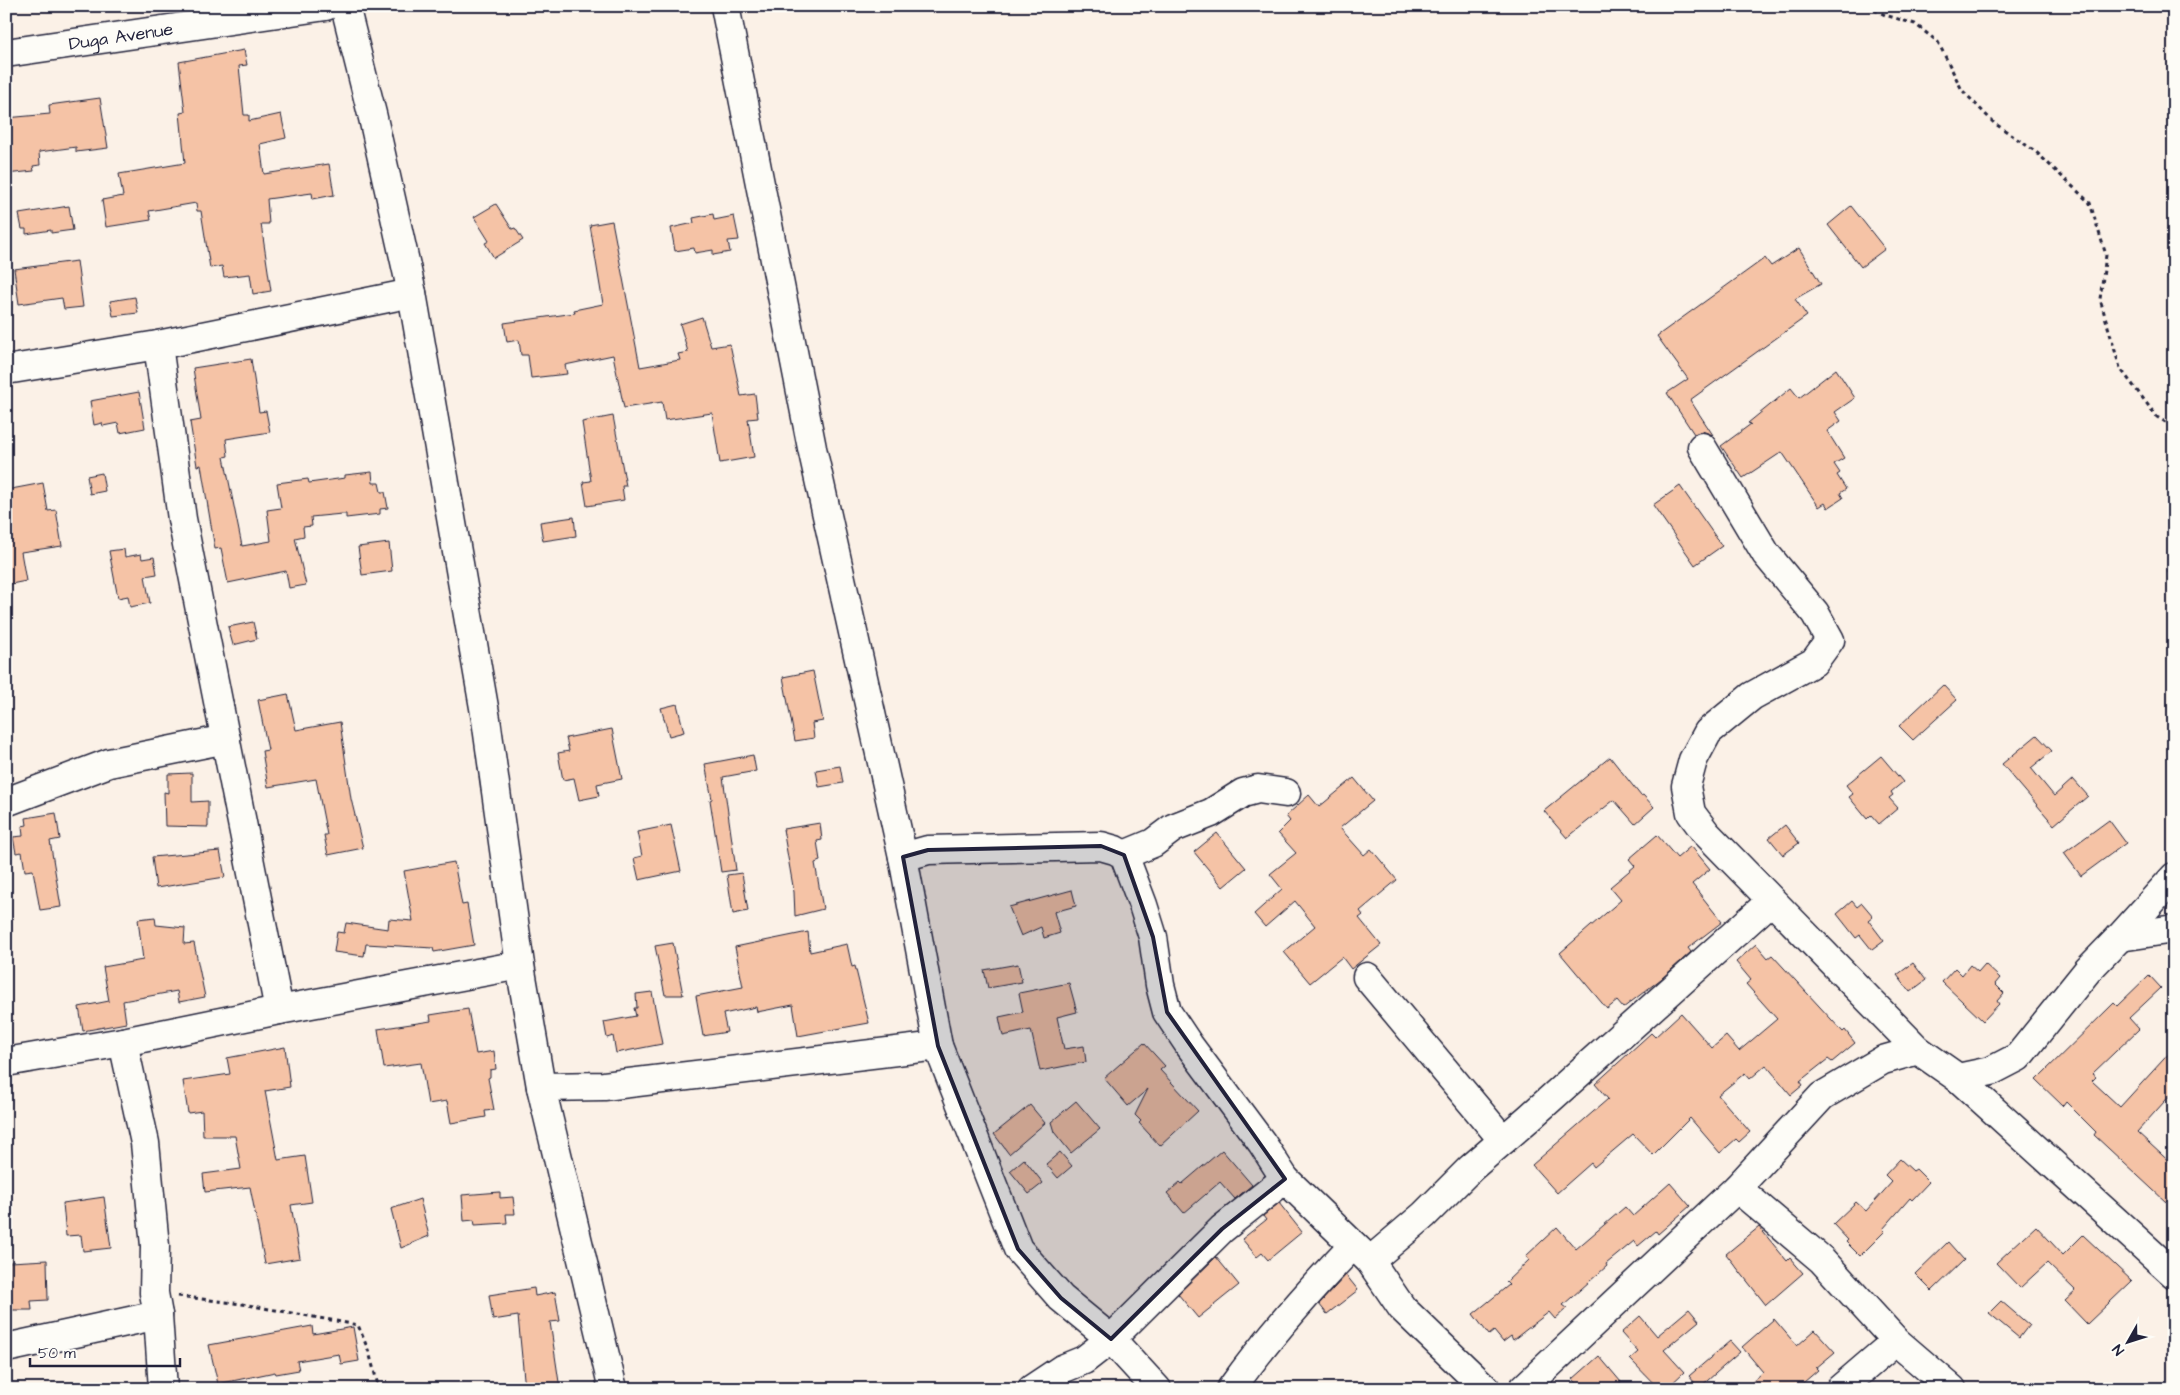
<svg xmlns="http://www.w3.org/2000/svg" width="2180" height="1395" viewBox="0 0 2180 1395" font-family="'Architects Daughter',sans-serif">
	<rect width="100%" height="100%" fill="#fbf1e7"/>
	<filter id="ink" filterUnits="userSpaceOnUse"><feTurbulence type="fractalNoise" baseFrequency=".02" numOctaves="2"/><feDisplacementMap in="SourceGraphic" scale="10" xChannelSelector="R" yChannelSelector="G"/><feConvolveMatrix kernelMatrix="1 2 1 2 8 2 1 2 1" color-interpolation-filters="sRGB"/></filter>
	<g filter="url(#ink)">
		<!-- building -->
		<path fill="#f5c3a6" stroke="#22223b" d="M 244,50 L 247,65 L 239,66 L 244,115 L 249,115 L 249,121 L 281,114 L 286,138 L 260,144 L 264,174 L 329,164 L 334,195 L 313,199 L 312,193 L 267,199 L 269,224 L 261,224 L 271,291 L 253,294 L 250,274 L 224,277 L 222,266 L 210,268 L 201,211 L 197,211 L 196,203 L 149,211 L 151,220 L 106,227 L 102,200 L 123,196 L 119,174 L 185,163 L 180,113 L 185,112 L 179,62 Z
			M 100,98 L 108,148 L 76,152 L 76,147 L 39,152 L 40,165 L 33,166 L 34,171 L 6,174 L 6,118 L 50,114 L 49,105 Z
			M 496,204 L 512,229 L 515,228 L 523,240 L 494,258 L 485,243 L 489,241 L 474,217 Z
			M 69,206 L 73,230 L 51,233 L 51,230 L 26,234 L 26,229 L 22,229 L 19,214 Z
			M 1851,206 L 1885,249 L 1861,267 L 1828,225 Z
			M 713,214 L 714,220 L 734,216 L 739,240 L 728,241 L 730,252 L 713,255 L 713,250 L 695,253 L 694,248 L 675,251 L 671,228 L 694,223 L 693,218 Z
			M 612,221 L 640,367 L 680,360 L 678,354 L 688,352 L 680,324 L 702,317 L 711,347 L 730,344 L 741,396 L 755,394 L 758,418 L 748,419 L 754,457 L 720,463 L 712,413 L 665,420 L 662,402 L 624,408 L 613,355 L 565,365 L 567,374 L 531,378 L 528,355 L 521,355 L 519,340 L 507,342 L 504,323 L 575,313 L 574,310 L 603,304 L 590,225 Z
			M 1799,248 L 1821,284 L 1795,299 L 1807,316 L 1690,400 L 1713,435 L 1702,431 L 1694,434 L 1667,393 L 1688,379 L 1657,336 L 1765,258 L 1771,266 Z
			M 77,261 L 83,307 L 64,309 L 62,298 L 19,304 L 14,269 Z
			M 135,297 L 138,313 L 113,316 L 110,301 Z
			M 251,359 L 259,412 L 266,411 L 270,432 L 226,439 L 228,456 L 224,457 L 242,546 L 271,541 L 267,510 L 281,508 L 277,483 L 308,479 L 309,483 L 345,478 L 345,475 L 372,472 L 373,483 L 379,483 L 381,492 L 385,492 L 388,508 L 380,509 L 380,514 L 346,518 L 346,514 L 342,514 L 311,517 L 312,526 L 303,527 L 304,536 L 295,538 L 306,585 L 289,588 L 286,571 L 228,583 L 221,548 L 215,549 L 201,465 L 197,466 L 190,422 L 201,420 L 193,368 Z
			M 1836,369 L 1855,398 L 1835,412 L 1841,421 L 1827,431 L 1844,458 L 1834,464 L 1840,473 L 1837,475 L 1846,489 L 1840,493 L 1843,498 L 1828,508 L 1825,503 L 1819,507 L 1782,452 L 1743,478 L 1721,446 L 1751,424 L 1748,423 L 1791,388 L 1799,398 Z
			M 139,392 L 145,428 L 120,433 L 118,423 L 103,426 L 102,423 L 94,425 L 90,401 Z
			M 613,416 L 626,486 L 622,486 L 624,500 L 587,506 L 583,482 L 591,481 L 582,422 Z
			M 102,473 L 105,491 L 90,494 L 87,476 Z
			M 43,483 L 48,511 L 56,510 L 62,546 L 21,552 L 26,581 L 6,585 L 6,490 Z
			M 1680,486 L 1722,546 L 1695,565 L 1653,505 Z
			M 574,517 L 576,536 L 543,541 L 540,522 Z
			M 389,543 L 392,571 L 362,575 L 358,547 Z
			M 124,549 L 125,557 L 141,554 L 142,559 L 154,557 L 157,574 L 145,576 L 150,603 L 130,607 L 128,596 L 118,598 L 109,551 Z
			M 253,622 L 257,639 L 233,645 L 228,627 Z
			M 813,671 L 823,721 L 812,723 L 814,738 L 795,741 L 783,677 Z
			M 1943,685 L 1957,700 L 1913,740 L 1899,726 Z
			M 288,694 L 296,730 L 340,722 L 351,799 L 363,848 L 328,855 L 324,835 L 327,835 L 316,779 L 268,787 L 262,751 L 268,750 L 258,700 Z
			M 677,704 L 684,732 L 669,736 L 661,708 Z
			M 612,729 L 622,779 L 597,784 L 599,796 L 579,800 L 574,778 L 563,780 L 558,753 L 569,751 L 566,738 Z
			M 2037,735 L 2052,751 L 2031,768 L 2054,796 L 2073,779 L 2088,796 L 2054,825 L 2002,764 Z
			M 753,755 L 756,771 L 723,777 L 736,870 L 721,872 L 710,800 L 712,799 L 705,764 Z
			M 1881,756 L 1903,782 L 1891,792 L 1893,795 L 1889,798 L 1898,808 L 1879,824 L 1871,815 L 1867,819 L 1849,797 L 1853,794 L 1846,785 Z
			M 1610,757 L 1641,796 L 1643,795 L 1654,807 L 1635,824 L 1614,800 L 1567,838 L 1544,811 Z
			M 840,766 L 843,783 L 819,787 L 816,770 Z
			M 192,773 L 192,802 L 208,801 L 208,827 L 165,826 L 164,792 L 168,793 L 168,774 Z
			M 1354,778 L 1373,801 L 1340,828 L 1364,855 L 1371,849 L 1397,880 L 1360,911 L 1363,915 L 1359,918 L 1381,945 L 1351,969 L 1342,957 L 1310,983 L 1284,952 L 1315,926 L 1295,901 L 1265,927 L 1254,914 L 1282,889 L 1270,874 L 1296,853 L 1278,833 L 1290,821 L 1286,816 L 1309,795 L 1319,807 Z
			M 56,813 L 60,839 L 50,841 L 61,907 L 40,910 L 33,870 L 25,871 L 22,852 L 16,853 L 13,837 L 23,836 L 22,826 L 27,825 L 26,818 Z
			M 2109,820 L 2126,843 L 2081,876 L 2064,853 Z
			M 820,823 L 822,840 L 817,841 L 820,861 L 815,863 L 823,909 L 795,916 L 794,892 L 783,829 Z
			M 671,825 L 681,871 L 639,880 L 634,858 L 642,856 L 637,832 Z
			M 1785,825 L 1799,843 L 1783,855 L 1769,838 Z
			M 1217,833 L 1246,868 L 1223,887 L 1194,852 Z
			M 1657,835 L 1677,858 L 1691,846 L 1710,869 L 1692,884 L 1722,922 L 1688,948 L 1691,952 L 1661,979 L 1623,1008 L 1617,1001 L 1607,1009 L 1560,953 L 1621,900 L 1610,887 L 1635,866 L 1629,859 Z
			M 220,851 L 225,877 L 156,888 L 152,857 Z
			M 454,862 L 462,905 L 467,904 L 474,945 L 434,952 L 433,948 L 366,944 L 364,956 L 334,952 L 337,932 L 344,933 L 346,923 L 388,929 L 389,919 L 413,921 L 404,871 Z
			M 742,873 L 748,911 L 733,914 L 727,875 Z
			M 1072,890 L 1076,906 L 1054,912 L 1060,933 L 1044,938 L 1041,927 L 1021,936 L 1009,907 Z
			M 1852,901 L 1857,907 L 1862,903 L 1873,916 L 1868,920 L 1884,941 L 1872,950 L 1860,935 L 1856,938 L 1837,914 Z
			M 155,917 L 156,925 L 185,928 L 184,944 L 194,943 L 205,997 L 179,1002 L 177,991 L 123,1001 L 126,1023 L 83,1031 L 79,1007 L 109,1001 L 103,967 L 143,960 L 138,919 Z
			M 808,932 L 810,952 L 847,944 L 852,967 L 855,966 L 869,1023 L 798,1036 L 793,1005 L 757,1012 L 756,1007 L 723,1014 L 727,1032 L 703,1036 L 696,996 L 743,987 L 735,947 Z
			M 673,943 L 683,995 L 665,995 L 655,946 Z
			M 1756,944 L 1768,958 L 1772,955 L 1843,1032 L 1845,1030 L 1855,1043 L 1832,1062 L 1828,1059 L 1800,1081 L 1803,1085 L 1791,1095 L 1766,1065 L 1750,1079 L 1745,1073 L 1718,1095 L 1750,1132 L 1739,1142 L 1736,1139 L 1720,1153 L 1690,1118 L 1653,1155 L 1633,1134 L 1594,1167 L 1591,1163 L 1557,1193 L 1532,1165 L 1608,1099 L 1595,1084 L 1651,1033 L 1655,1037 L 1681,1013 L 1712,1048 L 1726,1036 L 1739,1051 L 1777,1019 L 1746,984 L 1751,980 L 1736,962 Z
			M 1913,963 L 1926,980 L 1910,992 L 1897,975 Z
			M 1018,964 L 1022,982 L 988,988 L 984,970 Z
			M 1985,964 L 2000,978 L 1995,984 L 2004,993 L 1997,1001 L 1999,1004 L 1983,1021 L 1942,982 L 1955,968 L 1962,975 L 1970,965 L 1978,972 Z
			M 2149,975 L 2161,988 L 2129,1018 L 2139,1029 L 2092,1074 L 2096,1077 L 2092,1081 L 2120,1107 L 2174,1048 L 2174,1091 L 2137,1132 L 2174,1166 L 2174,1193 L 2166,1202 L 2094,1135 L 2096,1132 L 2066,1102 L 2063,1106 L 2036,1080 L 2114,1003 L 2117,1006 Z
			M 1069,983 L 1077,1012 L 1057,1017 L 1064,1049 L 1084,1046 L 1086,1062 L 1040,1071 L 1031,1030 L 1003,1036 L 999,1017 L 1023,1012 L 1019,993 Z
			M 652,992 L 662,1044 L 616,1053 L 613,1036 L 607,1038 L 604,1022 L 636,1016 L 634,1008 L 637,1008 L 636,994 Z
			M 468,1009 L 476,1054 L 494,1051 L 496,1069 L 490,1070 L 490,1077 L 488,1078 L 494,1110 L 485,1111 L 486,1117 L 451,1123 L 447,1101 L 428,1104 L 421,1063 L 384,1068 L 378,1029 L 431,1021 L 430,1015 Z
			M 1144,1043 L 1165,1066 L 1160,1070 L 1198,1111 L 1160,1146 L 1139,1123 L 1141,1121 L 1135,1115 L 1148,1089 L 1128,1106 L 1104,1078 Z
			M 285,1047 L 290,1087 L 265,1091 L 278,1160 L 305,1156 L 312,1202 L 291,1205 L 300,1258 L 265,1264 L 250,1187 L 205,1192 L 203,1174 L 241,1169 L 235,1136 L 203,1136 L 202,1111 L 188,1113 L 183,1081 L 230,1074 L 227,1058 Z
			M 1076,1101 L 1100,1129 L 1071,1153 L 1054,1132 L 1051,1122 Z
			M 1030,1105 L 1045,1123 L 1009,1154 L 994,1134 Z
			M 1222,1150 L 1252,1185 L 1235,1199 L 1220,1182 L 1184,1213 L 1167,1193 L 1180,1182 L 1182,1184 Z
			M 1060,1152 L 1072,1166 L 1058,1178 L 1046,1164 Z
			M 1024,1159 L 1043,1183 L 1029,1194 L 1010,1171 Z
			M 1900,1159 L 1913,1171 L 1916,1169 L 1929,1182 L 1912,1200 L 1910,1198 L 1883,1229 L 1885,1231 L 1860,1256 L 1846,1242 L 1848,1240 L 1833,1224 L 1856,1202 L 1866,1211 L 1892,1182 L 1885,1175 Z
			M 1670,1183 L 1690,1206 L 1658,1234 L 1656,1231 L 1638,1246 L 1634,1241 L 1606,1264 L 1607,1266 L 1563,1305 L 1567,1308 L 1555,1319 L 1549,1312 L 1513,1340 L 1511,1336 L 1503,1342 L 1494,1331 L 1489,1335 L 1473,1314 L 1509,1285 L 1506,1282 L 1529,1260 L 1526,1256 L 1557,1227 L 1576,1249 L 1625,1207 L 1633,1216 Z
			M 500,1192 L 500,1198 L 513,1197 L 515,1214 L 506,1214 L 507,1223 L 475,1225 L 474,1220 L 464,1221 L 462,1195 Z
			M 104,1197 L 111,1248 L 83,1251 L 81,1235 L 66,1236 L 63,1203 Z
			M 420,1199 L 429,1236 L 401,1248 L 391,1209 Z
			M 1279,1203 L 1302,1232 L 1268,1260 L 1262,1253 L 1257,1257 L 1242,1239 L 1266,1220 L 1263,1216 Z
			M 2036,1226 L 2063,1255 L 2083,1235 L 2132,1281 L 2087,1324 L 2065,1301 L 2076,1291 L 2047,1263 L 2020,1288 L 1996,1263 Z
			M 1759,1227 L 1787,1261 L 1790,1258 L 1803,1273 L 1766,1305 L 1726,1254 Z
			M 1948,1242 L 1964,1260 L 1932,1291 L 1915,1274 Z
			M 1216,1257 L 1239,1285 L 1198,1318 L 1178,1294 Z
			M 47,1260 L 48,1300 L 31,1301 L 32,1310 L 11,1310 L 10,1262 Z
			M 1346,1275 L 1358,1290 L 1327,1314 L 1319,1304 Z
			M 534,1288 L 535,1296 L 555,1292 L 560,1321 L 550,1322 L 560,1389 L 525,1389 L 518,1316 L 493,1320 L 489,1295 Z
			M 2001,1301 L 2029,1325 L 2019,1338 L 1989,1313 Z
			M 1689,1309 L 1699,1321 L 1664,1350 L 1684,1372 L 1666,1389 L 1659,1389 L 1630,1359 L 1638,1352 L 1621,1333 L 1640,1316 L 1657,1336 Z
			M 1774,1319 L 1797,1346 L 1815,1330 L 1835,1352 L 1816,1368 L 1818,1370 L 1796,1389 L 1745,1389 L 1763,1372 L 1742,1347 Z
			M 312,1326 L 313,1334 L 353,1327 L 359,1361 L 341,1364 L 339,1354 L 297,1361 L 299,1370 L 276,1374 L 275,1372 L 218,1384 L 209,1345 Z
			M 1730,1341 L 1740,1352 L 1699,1388 L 1689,1376 Z
			M 1599,1356 L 1621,1382 L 1613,1389 L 1582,1389 L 1573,1379 Z"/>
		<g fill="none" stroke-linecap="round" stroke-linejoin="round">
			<defs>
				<g id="minor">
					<path d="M 345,6 L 373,118 L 412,293 L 486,719 L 520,965 L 541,1087 L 613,1389"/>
					<path d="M 725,6 L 812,448 L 903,857 L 938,1046"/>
					<path id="s1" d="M 6,53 L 326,6"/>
					<path d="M 158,345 L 182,519 L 279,1010"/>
					<path d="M 6,370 L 158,345 L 412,293"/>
					<path d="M 1702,447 L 1766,554 L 1815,613 L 1830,640 L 1814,662 L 1752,696 L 1708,732 L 1693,760 L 1686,786 L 1691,813 L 1706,833 L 1918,1050"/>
					<path d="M 6,802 L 109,763 L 226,739"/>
					<path d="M 1124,855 L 1153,843 L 1173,828 L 1211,813 L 1243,793 L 1258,789 L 1286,793"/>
					<path d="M 903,857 L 928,850 L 1101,846 L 1115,850 L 1124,855 L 1143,905 L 1153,937 L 1160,985 L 1167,1012 L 1189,1045 L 1262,1143 L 1285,1179 L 1370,1261 L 1402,1308 L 1486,1389"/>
					<path d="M 2120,937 L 2174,929"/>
					<path d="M 1367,977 L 1503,1140"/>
					<path d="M 123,1042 L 145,1143 L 155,1246 L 154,1293 L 158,1315 L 163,1389"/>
					<path d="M 6,1062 L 123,1042 L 279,1010 L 520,965"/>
					<path d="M 1958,1078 L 2174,1274"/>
					<path d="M 541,1087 L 604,1086 L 938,1046 L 1018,1249 L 1061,1298 L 1111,1339 L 1157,1389"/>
					<path d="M 1737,1188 L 1822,1260 L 1896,1341 L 1952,1389"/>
					<path d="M 1370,1261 L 1424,1215 L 1471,1168 L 1529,1118 L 1771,901"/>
					<path d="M 6,1348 L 158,1315"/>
					<path d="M 1032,1389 L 1062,1369 L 1084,1360 L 1111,1339 L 1222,1229 L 1285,1179"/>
					<path d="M 1231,1389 C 1268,1337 1309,1291 1353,1245"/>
					<path d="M 1523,1389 L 1737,1188 L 1822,1096 L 1883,1060 L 1918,1050 L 1958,1078 L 1991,1071 L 2018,1057 L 2088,970 L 2120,937 L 2174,877"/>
					<path d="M 1840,1389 L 1896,1341"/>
				</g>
			</defs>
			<!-- minor casing -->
			<use href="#minor" stroke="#22223b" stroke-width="31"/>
			<!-- path -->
			<path stroke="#22223b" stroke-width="3" stroke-dasharray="4 4" stroke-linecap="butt" d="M 1867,6 L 1885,15 L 1915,24 L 1938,42 L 1962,90 L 1994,123 L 2035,151 L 2090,203 L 2106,255 L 2100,299 L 2120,368 L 2157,417 L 2174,427
				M 2174,546 C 2167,562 2167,576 2174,592
				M 178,1296 L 242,1304 L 358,1325 L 369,1352 L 379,1389"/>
			<!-- minor -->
			<use href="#minor" stroke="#fdfcf7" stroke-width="28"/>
		</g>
	</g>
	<!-- marked area -->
	<path fill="#22223b" fill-opacity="0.2" stroke="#22223b" stroke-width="4" stroke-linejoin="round" d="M 1101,846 L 1124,855 L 1153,937 L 1167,1012 L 1285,1179 L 1222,1229 L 1111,1339 L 1061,1298 L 1018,1249 L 938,1046 L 903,857 L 928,850 Z"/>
	<g text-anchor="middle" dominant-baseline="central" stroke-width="4" stroke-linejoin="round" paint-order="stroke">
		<!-- street labels -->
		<g font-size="18" fill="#22223b" stroke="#fdfcf7">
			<text stroke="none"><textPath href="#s1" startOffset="116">Duga Avenue</textPath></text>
		</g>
	</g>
	<!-- margin -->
	<rect width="2180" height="1395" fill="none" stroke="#fdfcf7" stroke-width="25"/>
	<rect x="12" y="12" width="2155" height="1370" fill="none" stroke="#22223b" stroke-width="2" filter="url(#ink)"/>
	<!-- north arrow -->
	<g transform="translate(2128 1342) rotate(231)" stroke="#fdfcf7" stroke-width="4" paint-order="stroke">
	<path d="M0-4L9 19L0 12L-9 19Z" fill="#22223b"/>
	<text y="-8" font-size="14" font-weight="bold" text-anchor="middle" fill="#22223b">N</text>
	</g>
	<!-- scale -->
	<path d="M30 1358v8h150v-8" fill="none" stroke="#22223b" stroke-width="2.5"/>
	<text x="38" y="1358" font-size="15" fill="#22223b" stroke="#fdfcf7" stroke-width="4" paint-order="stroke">50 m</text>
</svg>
